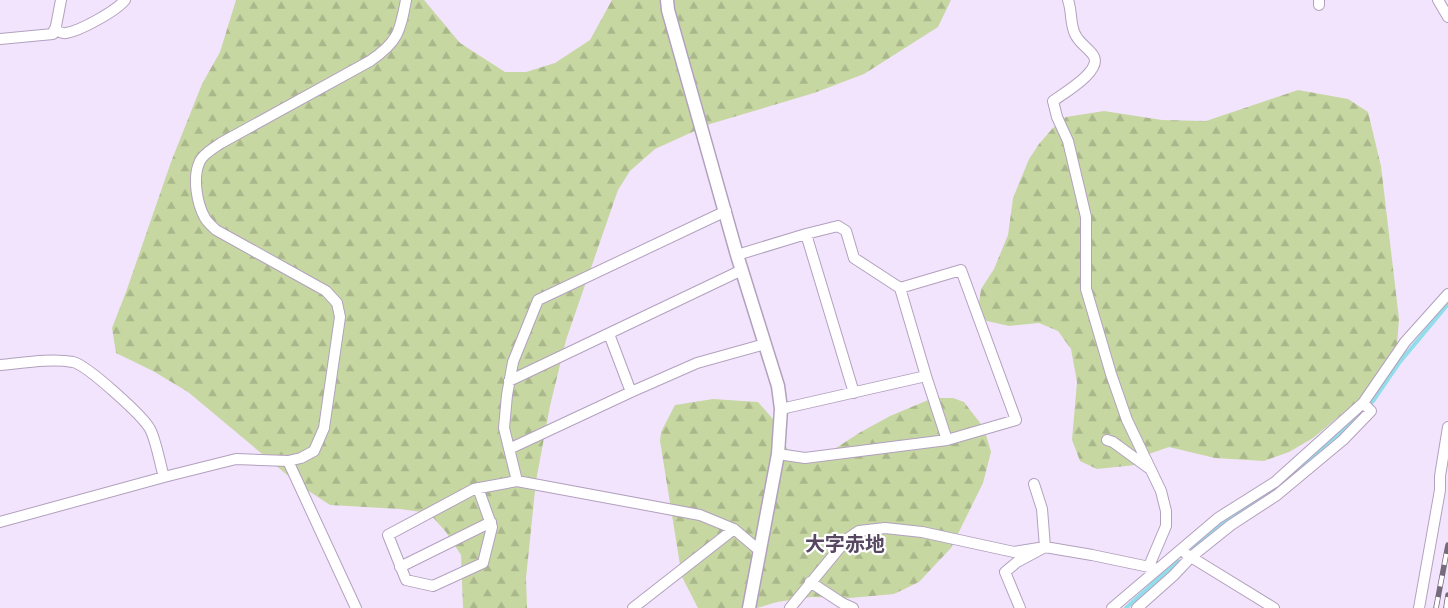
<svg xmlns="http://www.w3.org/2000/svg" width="1448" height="608" viewBox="0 0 1448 608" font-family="Mulish,'Noto Sans JP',sans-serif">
	<defs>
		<pattern id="forest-firs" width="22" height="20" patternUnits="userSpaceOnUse" patternTransform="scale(1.25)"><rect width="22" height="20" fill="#c6d7a2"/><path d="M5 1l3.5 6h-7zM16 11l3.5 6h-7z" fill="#a9b78b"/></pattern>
	</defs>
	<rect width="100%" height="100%" fill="#f3e4fd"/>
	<!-- forest -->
	<path fill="url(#forest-firs)" d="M 236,0 L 424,0 L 460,43 L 505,72 L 526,72 L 555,63 L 590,40 L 612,0 L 951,0 L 938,27 L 864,74 L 814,93 L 710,124 L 655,149 L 630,171 L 618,190 L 566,340 L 550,406 L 536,481 L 526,578 L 527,608 L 463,608 L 461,555 L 446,532 L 429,513 L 400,509 L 330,505 L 298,484 L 188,392 L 153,371 L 116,353 L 112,328 L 126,292 L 171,162 L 202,84 L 220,52 Z
		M 1298,90 L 1348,99 L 1368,112 L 1381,166 L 1399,319 L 1396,356 L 1377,385 L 1313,438 L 1289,452 L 1264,461 L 1215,458 L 1169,447 L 1149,454 L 1135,465 L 1097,469 L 1080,461 L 1072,440 L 1077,382 L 1071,349 L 1058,331 L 1039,323 L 1009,326 L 987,321 L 978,310 L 981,289 L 994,269 L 1008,235 L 1013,198 L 1029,159 L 1039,144 L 1052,129 L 1066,117 L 1104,111 L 1162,120 L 1206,121 Z
		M 933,398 L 953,398 L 964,402 L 984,428 L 991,452 L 983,483 L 951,548 L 919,582 L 894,594 L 850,598 L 811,597 L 777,602 L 757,608 L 698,608 L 682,577 L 660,441 L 661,432 L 675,405 L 713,399 L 758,402 L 773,419 L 783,442 L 793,457 L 833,450 L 859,433 L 890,416 Z"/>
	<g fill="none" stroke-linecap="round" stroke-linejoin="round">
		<!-- stream -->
		<path stroke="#91deeb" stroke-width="4" d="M 1192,548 L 1220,525 L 1276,488 L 1342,432 L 1373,401 L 1399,363 L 1448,304
			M 1126,608 L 1178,561"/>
		<defs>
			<path id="minor" d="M 1068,0 C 1072,11 1070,24 1075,34 C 1079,43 1087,47 1093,55 C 1104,70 1064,93 1053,101 L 1057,117 L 1068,141 L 1086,217 L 1086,289 L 1111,374 L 1127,420 L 1161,491 L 1166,511 L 1166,526 L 1149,566
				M 1438,0 L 1448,17
				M 1319,5 L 1319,0
				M 54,30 C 58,31 62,34 66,33 C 80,31 116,11 125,0
				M 0,39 L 53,34 L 56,26 L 61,0
				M 726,211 L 538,300 L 513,362 L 507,395 L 504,428 L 517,481 L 700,515 L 734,529 L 760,551
				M 806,234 L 854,393
				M 737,255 L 806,234 L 838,226 L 846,231 L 854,258 L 900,288 L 926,376 L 781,409
				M 609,334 L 631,392
				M 0,365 C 22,363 51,358 73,362 C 87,365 143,416 150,429 C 156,440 160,464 164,477
				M 926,376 L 947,440
				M 509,381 L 742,270
				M 1107,440 L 1113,442 L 1150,469
				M 509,449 L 631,392 L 697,363 L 765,344
				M 778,454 L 805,458 L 947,440 L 1016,420 L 961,270 L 900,288
				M 288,461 L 356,608
				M 478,488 L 492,527 L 483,563 L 433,586 L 406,580 L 388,535 L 474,489 L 517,481
				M 0,522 L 164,477 L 236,459 L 288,461 L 301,458 L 314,451 L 324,428 L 340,317 L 337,303 L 326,291 L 216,230 C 212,226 208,223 205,218 C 197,204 192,177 200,161 C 204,153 214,148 221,143 L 370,61 C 398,42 400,32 406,0
				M 1186,554 L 1274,608
				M 400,567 L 491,522
				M 810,582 L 842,603 L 853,608
				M 633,608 L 734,529
				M 790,608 L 847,539 L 859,531 L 885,528 L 922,532 L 1014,552 L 1045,547 L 1092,555 L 1154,568
				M 1020,608 L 1005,572 L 1017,562 L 1045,547 L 1042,509 L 1034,484
				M 1112,608 L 1218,518 L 1275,482 L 1363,403 L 1405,342 L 1448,294
				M 1137,608 L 1173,576 L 1191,557 L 1231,525 L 1277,495 L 1343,440 L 1371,411 L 1363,403
				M 1419,608 L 1440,490 L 1440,476 L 1448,427"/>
			<path id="tertiary" d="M 667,0 L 668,10 L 737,255 L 778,386 L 781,409 L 778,454 L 749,608"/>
		</defs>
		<!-- minor casing -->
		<use href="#minor" stroke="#b2a1be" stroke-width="12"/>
		<!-- tertiary casing -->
		<use href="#tertiary" stroke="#b2a1be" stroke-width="15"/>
		<!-- minor -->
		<use href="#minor" stroke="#fff" stroke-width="10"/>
		<!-- tertiary -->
		<use href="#tertiary" stroke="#fff" stroke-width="12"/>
		<defs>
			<path id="rail" d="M 1436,608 L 1448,545
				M 1446,608 L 1448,595"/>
		</defs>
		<!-- rail casing -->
		<use href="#rail" stroke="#756b7c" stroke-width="5.5"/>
		<!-- rail -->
		<use href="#rail" stroke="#fff" stroke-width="4" stroke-dasharray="11" stroke-linecap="butt"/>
	</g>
	<g text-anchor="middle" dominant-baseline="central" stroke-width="4.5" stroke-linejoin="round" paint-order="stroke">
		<!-- quarter labels -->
		<g font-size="20" font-weight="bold" fill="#574761" stroke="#fff">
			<text x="845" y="543">大字赤地</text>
		</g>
	</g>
</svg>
